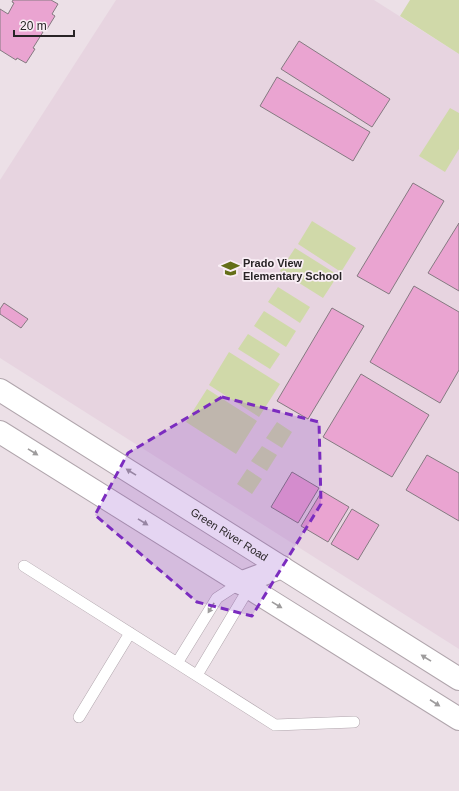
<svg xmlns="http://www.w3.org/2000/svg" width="459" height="791" viewBox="0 0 459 791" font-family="Helvetica,sans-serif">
	<rect width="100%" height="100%" fill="#ece0e7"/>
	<!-- built -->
	<path fill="#e7d4e0" d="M 116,0 L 374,0 L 459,54 L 459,649 L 0,358 L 0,180 Z"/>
	<!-- green -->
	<path fill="#d0d9a9" d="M 410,0 L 459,0 L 459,54 L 400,16 Z
		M 450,108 L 459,113 L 459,149 L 445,172 L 419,156 Z
		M 312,221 L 356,248 L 341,272 L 298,244 Z
		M 295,248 L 338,275 L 323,298 L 280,271 Z
		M 278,287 L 310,307 L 300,323 L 268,302 Z
		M 264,311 L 296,331 L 286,347 L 254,326 Z
		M 248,334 L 280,354 L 270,369 L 238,349 Z
		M 229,352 L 280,384 L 259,417 L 209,385 Z
		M 207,389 L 257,421 L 236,454 L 186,422 Z
		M 277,422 L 292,432 L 282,448 L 266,438 Z
		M 262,446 L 277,455 L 267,471 L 251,461 Z
		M 247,469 L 262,479 L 252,494 L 237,484 Z"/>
	<!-- building -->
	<path fill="#eaa4d1" stroke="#857a81" d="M 13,0 L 51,0 L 58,4 L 52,14 L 55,16 L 47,29 L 39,24 L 37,28 L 43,32 L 33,48 L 35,49 L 26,63 L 17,58 L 16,60 L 0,50 L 0,9 L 8,14 L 14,3 L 12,2 Z
		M 299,41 L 390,99 L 372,127 L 281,69 Z
		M 277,77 L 370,132 L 353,161 L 260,106 Z
		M 413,183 L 444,201 L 389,294 L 357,276 Z
		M 459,223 L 459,291 L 428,273 Z
		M 414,286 L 459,312 L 459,370 L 440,403 L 370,362 Z
		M 4,303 L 28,319 L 21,328 L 0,314 L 0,309 Z
		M 332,308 L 364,326 L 308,419 L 277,401 Z
		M 361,374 L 429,415 L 392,477 L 323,437 Z
		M 427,455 L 459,473 L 459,521 L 406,490 Z
		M 292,472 L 319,488 L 298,523 L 271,507 Z
		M 322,491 L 349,507 L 328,542 L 301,526 Z
		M 352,509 L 379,525 L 358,560 L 331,544 Z"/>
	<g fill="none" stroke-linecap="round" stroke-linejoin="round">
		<defs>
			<path id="service" d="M 24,566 L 275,725 L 354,722
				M 177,663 L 217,598 L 240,583
				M 197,675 L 249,588
				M 79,717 L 130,633"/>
			<g id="primary">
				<path id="s1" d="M 0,390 L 459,679"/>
				<path d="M 0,432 L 459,719"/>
				<path d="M 240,583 L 282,567"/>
			</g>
		</defs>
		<!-- service casing -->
		<use href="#service" stroke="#b0a5ac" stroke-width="12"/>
		<!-- primary casing -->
		<use href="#primary" stroke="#b0a5ac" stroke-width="24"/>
		<!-- service -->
		<use href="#service" stroke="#fff" stroke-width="11"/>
		<!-- primary -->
		<use href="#primary" stroke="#fff" stroke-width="22"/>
	</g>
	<!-- one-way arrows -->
	<defs><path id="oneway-solid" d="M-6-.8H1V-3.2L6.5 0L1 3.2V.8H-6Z"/></defs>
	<g fill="#9e9c9d">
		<use href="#oneway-solid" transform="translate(33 452) rotate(32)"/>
		<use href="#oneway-solid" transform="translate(131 472) rotate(-148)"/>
		<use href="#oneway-solid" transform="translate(143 522) rotate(32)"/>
		<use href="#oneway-solid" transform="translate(277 605) rotate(31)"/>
		<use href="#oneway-solid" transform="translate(211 608) rotate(121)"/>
		<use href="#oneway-solid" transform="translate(426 658) rotate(-148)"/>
		<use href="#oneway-solid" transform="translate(435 703) rotate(33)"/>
	</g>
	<!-- marked area -->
	<path fill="#7b2cbf" fill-opacity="0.2" stroke="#7b2cbf" stroke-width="3" stroke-dasharray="8 5" stroke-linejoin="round" d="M 222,397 L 319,422 L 321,504 L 252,616 L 197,602 L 95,515 L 128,453 Z"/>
	<!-- icons -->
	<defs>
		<symbol id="school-bare" viewBox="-9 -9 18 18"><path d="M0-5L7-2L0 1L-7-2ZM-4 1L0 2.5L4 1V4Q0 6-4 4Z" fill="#646f18" stroke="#f9eef5" stroke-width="2.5" paint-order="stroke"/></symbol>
	</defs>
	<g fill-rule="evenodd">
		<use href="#school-bare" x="218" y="256" width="25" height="25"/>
	</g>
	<g text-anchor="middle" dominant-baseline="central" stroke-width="3.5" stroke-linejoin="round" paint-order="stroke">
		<!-- poi labels -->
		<g font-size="11" font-weight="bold" fill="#282426" stroke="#f9eef5" text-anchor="start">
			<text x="243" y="263">Prado View<tspan x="243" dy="13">Elementary School</tspan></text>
		</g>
		<!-- street labels -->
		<g font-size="11" fill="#282426" stroke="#f9eef5">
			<text stroke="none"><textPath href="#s1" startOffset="271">Green River Road</textPath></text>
		</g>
	</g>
	<!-- scale -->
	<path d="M14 30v6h60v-6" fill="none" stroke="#282426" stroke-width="2"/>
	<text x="20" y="30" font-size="12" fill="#282426" stroke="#f9eef5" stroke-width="3" paint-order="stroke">20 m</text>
</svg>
